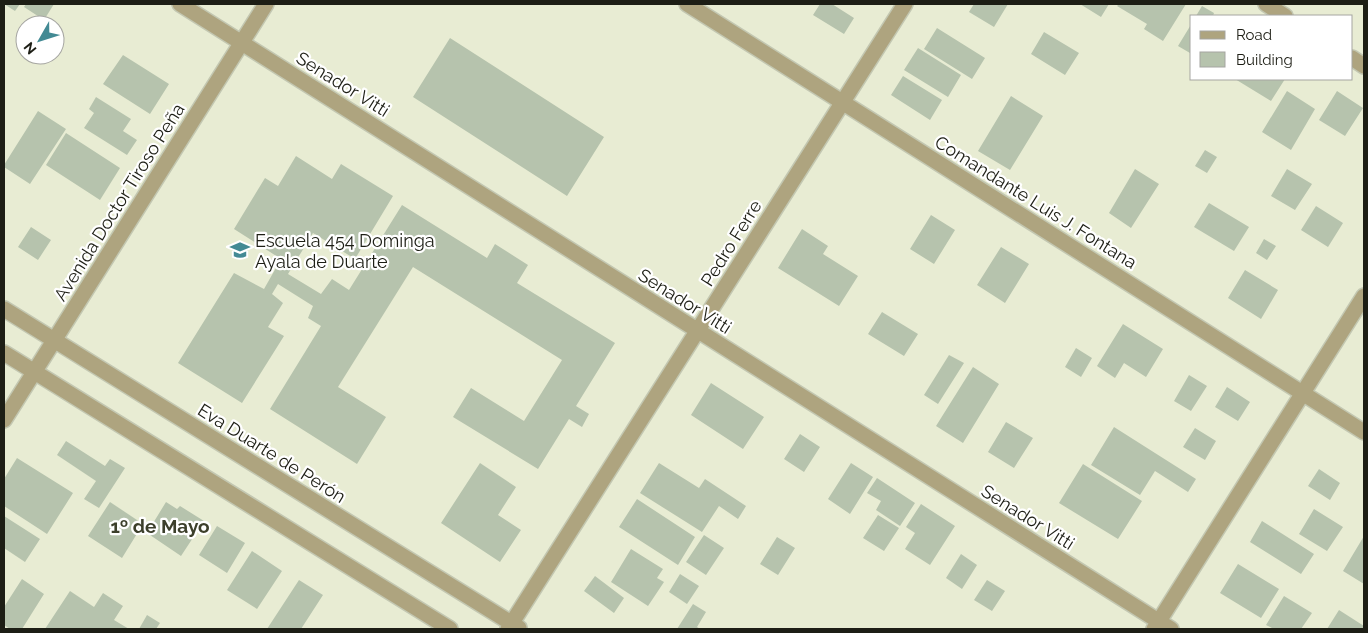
<svg xmlns="http://www.w3.org/2000/svg" width="1368" height="633" viewBox="0 0 1368 633" font-family="Raleway,sans-serif">
	<rect width="100%" height="100%" fill="#e8ecd3"/>
	<!-- building -->
	<path fill="#b6c3ad" d="M 4,4 L 20,4 L 15,11 Z
		M 26,4 L 54,4 L 44,20 L 24,7 Z
		M 820,4 L 832,4 L 854,18 L 844,34 L 813,15 Z
		M 974,4 L 1008,4 L 994,27 L 969,12 Z
		M 1080,4 L 1109,4 L 1101,17 Z
		M 1119,4 L 1186,4 L 1163,41 L 1144,29 L 1147,24 L 1117,6 Z
		M 1202,6 L 1214,13 L 1213,16 L 1196,16 Z
		M 1192,23 L 1192,50 L 1190,53 L 1178,46 Z
		M 937,28 L 985,58 L 972,79 L 924,49 Z
		M 1044,32 L 1079,53 L 1065,75 L 1031,54 Z
		M 450,38 L 604,137 L 567,196 L 413,97 Z
		M 918,48 L 961,75 L 948,97 L 904,70 Z
		M 123,55 L 169,84 L 150,114 L 103,84 Z
		M 903,76 L 942,100 L 930,120 L 891,95 Z
		M 1235,79 L 1285,79 L 1271,101 Z
		M 1287,91 L 1315,109 L 1291,150 L 1262,132 Z
		M 1337,91 L 1363,108 L 1345,136 L 1319,120 Z
		M 1011,96 L 1043,116 L 1010,170 L 978,151 Z
		M 96,97 L 131,119 L 123,131 L 137,140 L 127,155 L 84,128 L 94,113 L 89,109 Z
		M 38,111 L 66,129 L 30,184 L 4,167 L 4,165 Z
		M 66,133 L 120,168 L 100,200 L 46,165 Z
		M 1205,150 L 1217,157 L 1207,173 L 1195,166 Z
		M 296,156 L 332,179 L 341,164 L 393,196 L 355,259 L 313,233 L 288,274 L 321,294 L 332,279 L 349,290 L 402,205 L 487,258 L 495,244 L 528,265 L 517,283 L 615,343 L 576,406 L 589,414 L 582,427 L 569,419 L 538,469 L 453,417 L 471,388 L 524,421 L 562,360 L 413,267 L 338,387 L 386,417 L 357,464 L 270,409 L 321,326 L 308,318 L 313,306 L 278,284 L 272,294 L 283,303 L 268,327 L 284,336 L 242,403 L 178,363 L 234,273 L 264,289 L 281,259 L 234,229 L 265,178 L 278,186 Z
		M 1135,169 L 1159,184 L 1131,228 L 1109,213 Z
		M 1287,169 L 1312,184 L 1295,210 L 1271,196 Z
		M 1209,203 L 1249,227 L 1234,251 L 1194,227 Z
		M 1316,206 L 1343,223 L 1328,247 L 1301,230 Z
		M 931,215 L 955,230 L 934,264 L 910,249 Z
		M 31,227 L 51,240 L 38,260 L 18,247 Z
		M 802,229 L 828,246 L 823,254 L 858,276 L 839,306 L 778,268 Z
		M 1264,239 L 1276,246 L 1267,260 L 1256,253 Z
		M 1001,247 L 1029,264 L 1005,303 L 977,285 Z
		M 1245,270 L 1278,290 L 1261,319 L 1228,298 Z
		M 882,312 L 918,334 L 904,356 L 868,334 Z
		M 1123,324 L 1163,349 L 1146,377 L 1124,363 L 1115,378 L 1097,366 Z
		M 1076,348 L 1092,358 L 1081,377 L 1065,367 Z
		M 949,355 L 964,363 L 938,404 L 924,395 Z
		M 973,367 L 999,384 L 963,443 L 936,426 Z
		M 1189,375 L 1207,386 L 1191,411 L 1174,401 Z
		M 711,383 L 764,417 L 743,449 L 691,415 Z
		M 1227,387 L 1250,402 L 1238,421 L 1215,407 Z
		M 1006,422 L 1033,438 L 1014,468 L 988,452 Z
		M 1114,427 L 1196,479 L 1188,492 L 1155,471 L 1140,495 L 1091,465 Z
		M 1195,428 L 1216,441 L 1205,460 L 1183,447 Z
		M 800,434 L 820,447 L 804,472 L 784,459 Z
		M 66,441 L 105,466 L 110,459 L 125,468 L 99,508 L 84,499 L 96,481 L 57,455 Z
		M 17,458 L 73,493 L 47,534 L 4,506 L 4,479 Z
		M 480,463 L 516,487 L 498,515 L 521,530 L 500,562 L 441,523 Z
		M 659,463 L 699,488 L 705,479 L 746,506 L 738,519 L 719,506 L 702,532 L 640,493 Z
		M 851,463 L 873,477 L 850,514 L 828,499 Z
		M 1083,464 L 1142,501 L 1118,539 L 1059,503 Z
		M 1319,469 L 1340,483 L 1330,500 L 1308,486 Z
		M 877,478 L 915,503 L 900,526 L 876,510 L 881,501 L 867,493 Z
		M 637,499 L 695,537 L 678,565 L 619,527 Z
		M 110,502 L 143,524 L 122,558 L 88,536 Z
		M 166,502 L 177,509 L 180,506 L 204,521 L 181,556 L 147,533 Z
		M 921,504 L 955,526 L 930,565 L 905,549 L 915,533 L 906,527 Z
		M 1314,509 L 1343,527 L 1327,551 L 1299,534 Z
		M 878,515 L 899,528 L 884,551 L 863,538 Z
		M 4,516 L 40,539 L 25,562 L 4,548 Z
		M 1262,521 L 1314,554 L 1301,574 L 1250,542 Z
		M 217,526 L 245,543 L 227,573 L 199,555 Z
		M 704,535 L 724,548 L 706,575 L 686,562 Z
		M 1364,536 L 1364,584 L 1343,571 Z
		M 777,537 L 795,548 L 778,575 L 760,564 Z
		M 631,549 L 663,569 L 657,578 L 664,582 L 648,606 L 611,582 Z
		M 252,551 L 282,571 L 257,609 L 227,590 Z
		M 961,554 L 977,565 L 962,589 L 946,578 Z
		M 1238,564 L 1279,589 L 1261,618 L 1220,593 Z
		M 680,574 L 699,586 L 687,604 L 669,592 Z
		M 595,576 L 624,598 L 614,613 L 584,591 Z
		M 22,579 L 44,594 L 22,629 L 10,629 L 4,625 L 4,607 Z
		M 299,580 L 323,595 L 301,629 L 267,629 Z
		M 987,580 L 1005,591 L 992,611 L 974,600 Z
		M 70,591 L 94,607 L 103,593 L 123,606 L 114,620 L 129,629 L 45,629 Z
		M 1284,596 L 1312,613 L 1301,629 L 1274,629 L 1266,625 Z
		M 693,604 L 706,612 L 697,627 L 700,629 L 677,629 Z
		M 1339,610 L 1364,626 L 1364,629 L 1327,629 Z
		M 147,615 L 160,623 L 156,629 L 139,629 Z"/>
	<g fill="none" stroke-linecap="round" stroke-linejoin="round">
		<defs>
			<path id="minor" d="M 180,4 L 1171,629
				M 687,4 L 1364,432
				M 1266,4 L 1285,16
				M 1352,58 L 1364,66
				M 4,309 L 519,628
				M 4,353 L 450,629
				M 4,420 L 266,4
				M 508,629 L 905,4
				M 1154,629 L 1364,296"/>
		</defs>
		<!-- minor casing -->
		<use href="#minor" stroke="#c3c7b1" stroke-width="18"/>
		<!-- minor -->
		<use href="#minor" stroke="#aea47f" stroke-width="15"/>
	</g>
	<!-- icons -->
	<defs>
		<symbol id="school-bare" viewBox="-9 -9 18 18"><path d="M0-5L7-2L0 1L-7-2ZM-4 1L0 2.5L4 1V4Q0 6-4 4Z" fill="#438a94" stroke="#fff" stroke-width="2.5" paint-order="stroke"/></symbol>
	</defs>
	<g fill-rule="evenodd">
		<use href="#school-bare" x="226" y="236" width="28" height="28"/>
	</g>
	<g text-anchor="middle" dominant-baseline="central" stroke-width="4.5" stroke-linejoin="round" paint-order="stroke">
		<!-- street labels -->
		<g font-size="18" fill="#1d1e15" stroke="#fff">
			<text transform="translate(343 84) rotate(32)">Senador Vitti</text>
			<text transform="translate(119 202) rotate(-58)">Avenida Doctor Tiroso Peña</text>
			<text transform="translate(1036 202) rotate(32)">Comandante Luis J. Fontana</text>
			<text transform="translate(731 243) rotate(-58)">Pedro Ferre</text>
			<text transform="translate(685 301) rotate(32)">Senador Vitti</text>
			<text transform="translate(272 453) rotate(32)">Eva Duarte de Perón</text>
			<text transform="translate(1028 517) rotate(32)">Senador Vitti</text>
		</g>
		<!-- poi labels -->
		<g font-size="18" fill="#1d1e15" stroke="#fff" text-anchor="start">
			<text x="255" y="240">Escuela 454 Dominga<tspan x="255" dy="21">Ayala de Duarte</tspan></text>
		</g>
		<!-- neighbourhood labels -->
		<g font-size="19" font-weight="bold" fill="#3c3f2b" stroke="#fff">
			<text x="160" y="526">1º de Mayo</text>
		</g>
	</g>
	<!-- border -->
	<rect width="1368" height="633" fill="none" stroke="#1d1e15" stroke-width="10"/>
	<!-- legend -->
	<rect x="1190" y="15" width="162" height="65" fill="#ffffff" stroke="#a5a5a1"/>
	<rect x="1200" y="31" width="25" height="8" fill="#aea47f" stroke="#a5a5a1"/>
	<text x="1236" y="40" font-size="15" fill="#1d1e15">Road</text>
	<rect x="1200" y="52" width="25" height="15" fill="#b6c3ad" stroke="#a5a5a1"/>
	<text x="1236" y="65" font-size="15" fill="#1d1e15">Building</text>
	<!-- north arrow -->
	<g transform="translate(40 40) rotate(231)"><circle r="24" fill="#ffffff" stroke="#a5a5a1"/>
	<path d="M0-4L9 19L0 12L-9 19Z" fill="#438a94"/>
	<text y="-8" font-size="14" font-weight="bold" text-anchor="middle" fill="#1d1e15">N</text>
	</g>
</svg>
